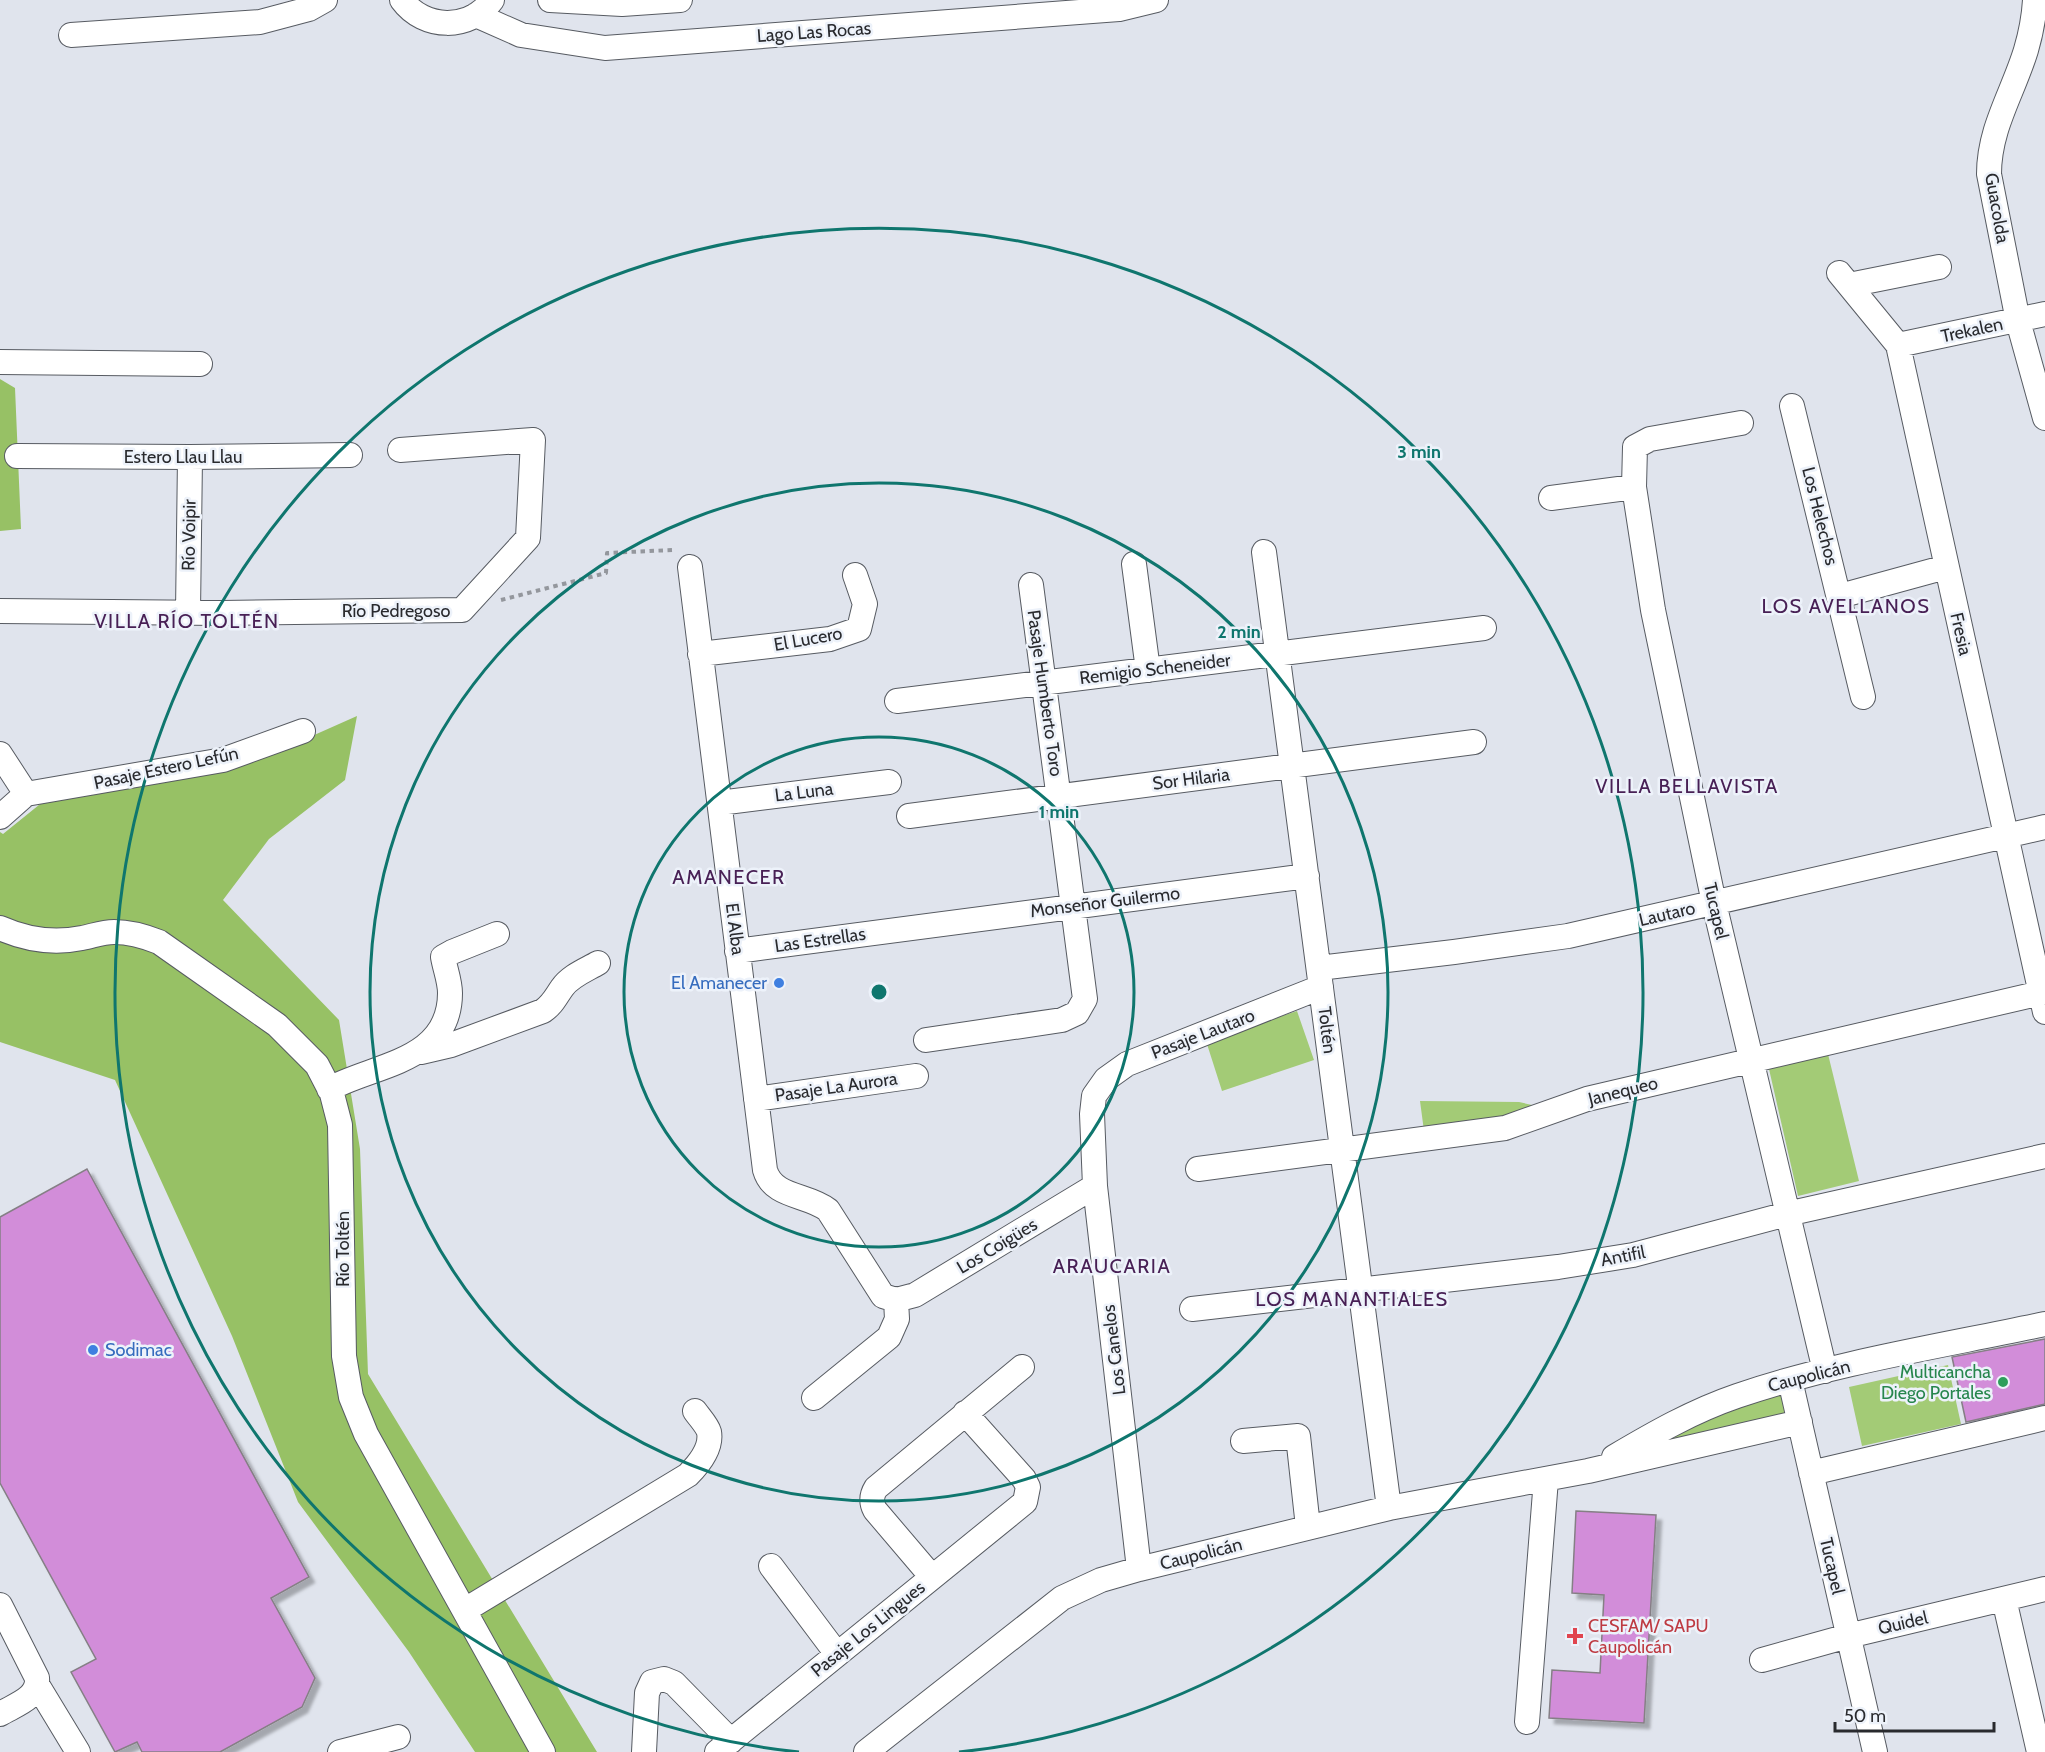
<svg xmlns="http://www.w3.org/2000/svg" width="2045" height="1752" viewBox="0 0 2045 1752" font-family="Cabin,sans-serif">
	<defs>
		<filter id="shadow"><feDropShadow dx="5.5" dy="5.5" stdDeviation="1.5" flood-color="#0004"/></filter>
	</defs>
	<rect width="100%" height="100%" fill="#e0e4ed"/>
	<!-- green -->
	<path fill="#a3cb76" d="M 1297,1011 L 1314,1060 L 1222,1091 L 1206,1041 Z
		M 1828,1054 L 1859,1181 L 1798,1196 L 1769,1069 Z
		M 1420,1101 L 1519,1102 L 1532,1105 L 1535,1112 L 1424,1131 Z
		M 1948,1365 L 1961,1424 L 1862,1446 L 1849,1387 Z
		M 1781,1394 L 1787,1417 L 1641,1454 L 1691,1424 Z"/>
	<!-- forest -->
	<path fill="#97c165" d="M 0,379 L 15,388 L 21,529 L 0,531 Z
		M 357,716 L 345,780 L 269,839 L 223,900 L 339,1020 L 360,1149 L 368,1374 L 597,1752 L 475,1752 L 409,1652 L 298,1502 L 232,1336 L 115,1080 L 0,1042 L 0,832 L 3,834 L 55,792 L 303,740 Z"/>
	<!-- building -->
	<path fill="#d28dd9" stroke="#857f85" stroke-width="1.5" filter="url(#shadow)" d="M 87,1169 L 309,1577 L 271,1598 L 315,1678 L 302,1707 L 220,1752 L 142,1752 L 137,1742 L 115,1752 L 71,1672 L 96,1659 L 0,1483 L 0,1217 Z
		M 2045,1339 L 2045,1404 L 1966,1422 L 1952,1357 Z
		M 1576,1511 L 1656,1515 L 1644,1723 L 1549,1718 L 1552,1670 L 1600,1673 L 1604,1595 L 1572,1593 Z"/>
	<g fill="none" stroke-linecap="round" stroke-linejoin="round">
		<defs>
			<path id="minor" d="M 402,0 C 424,30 470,31 492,0
				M 550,0 L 622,4 L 680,0
				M 2035,0 C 2034,17 2031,33 2026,50 C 2013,93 1989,128 1989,174 L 2018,321 L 2045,418
				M 476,15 L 521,35 L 605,48 L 1119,9 L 1156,0
				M 71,35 L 260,22 L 309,9 L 325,0
				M 1839,273 L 1898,345 L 2045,1012
				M 1849,285 L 1939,267
				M 1898,345 L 2045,314
				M 0,362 L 200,364
				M 1792,406 L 1863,697
				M 1741,423 L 1650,439 L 1635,447 L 1634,487 L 1653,610 L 1714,903 L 1825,1371
				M 17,456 L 190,457 L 350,455
				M 1551,498 L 1634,487
				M 1264,552 L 1389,1508
				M 1134,564 L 1148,670
				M 690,567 L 765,1170 C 773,1198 808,1194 828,1210 L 883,1296 L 896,1300
				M 1840,596 L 1946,567
				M 0,611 L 222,613 L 462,610 L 528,538 L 533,440 L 400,450
				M 188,612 L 190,457
				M 700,654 L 830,639 L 859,629 L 865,604 L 855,575
				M 897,701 L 1484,628
				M 0,754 L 26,794
				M 26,794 L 223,760 L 303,731
				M 719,803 L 889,782
				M 909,816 L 1474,742
				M 0,817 L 26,794
				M 0,928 C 27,940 53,944 82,938 C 93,936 102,932 114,932 C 130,932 144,936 159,942 L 277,1025 L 317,1065 L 332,1094 L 340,1125 L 344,1356 L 351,1397 L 366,1434 L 543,1752
				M 737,951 L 1307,876
				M 1319,968 L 1454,952 L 1568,936 L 2045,827
				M 926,1040 L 1062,1020 L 1077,1013 L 1085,999 L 1031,585
				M 421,1052 L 451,1045 L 543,1011 C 553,1004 555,998 562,988 C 570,976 586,970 598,963
				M 329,1089 C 375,1064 450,1062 450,993 C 450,981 445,969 443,957 L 452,952 L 497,934
				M 756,1099 L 916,1076
				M 1198,1169 L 1505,1128 L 1587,1099 L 2045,992
				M 896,1300 L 915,1295 L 1095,1186
				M 1192,1309 L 1558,1267 L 1633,1255 L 1787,1214 L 2045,1156
				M 1790,1380 L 1875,1752
				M 814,1398 L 889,1337 L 897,1319 L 896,1300
				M 1243,1441 L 1298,1436 L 1308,1527
				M 1614,1457 C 1653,1434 1693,1411 1737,1396 C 1837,1362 1942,1346 2045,1324
				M 1811,1473 L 2045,1418
				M 771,1566 L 837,1654
				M 1139,1569 L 1095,1186 L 1092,1114 L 1094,1096 L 1106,1079 L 1127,1064 L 1321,987
				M 932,1577 L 875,1510 C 871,1502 871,1496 876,1488 L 1022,1367
				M 2004,1599 L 2039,1752
				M 0,1605 L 37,1678 C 39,1698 15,1705 0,1714
				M 465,1610 L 688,1475 C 699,1464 712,1448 709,1432 C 707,1425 699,1417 695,1411
				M 1762,1660 L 1848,1636 L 2045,1589
				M 38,1686 L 78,1752
				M 1527,1722 L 1546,1479
				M 340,1752 L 398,1737
				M 644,1752 L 647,1693 L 652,1682 L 664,1679 L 674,1683 L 731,1741
				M 717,1752 L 1025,1502 L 1028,1487 L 1024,1479 L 965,1413
				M 866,1752 L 1062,1598 L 1101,1580 L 1139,1569 L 1389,1508 L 1588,1471 L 1800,1422"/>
		</defs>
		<!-- minor casing -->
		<use href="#minor" stroke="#575b62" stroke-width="26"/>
		<!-- path -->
		<path stroke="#94979d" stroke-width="4" stroke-dasharray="4.5 4.5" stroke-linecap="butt" d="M 501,600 L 606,573 L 607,553 L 672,550 L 674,552"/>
		<!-- minor -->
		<use href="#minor" stroke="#fff" stroke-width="24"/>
	</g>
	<!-- distance rings -->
	<g fill="none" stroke="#0f766e" stroke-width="3">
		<circle cx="879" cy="992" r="255"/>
		<circle cx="879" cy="992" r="509"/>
		<path d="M799 1752A764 764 0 1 1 959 1752"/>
	</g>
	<!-- markers -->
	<g fill="#3f7fe0" stroke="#edf2fa" stroke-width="2">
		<circle cx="779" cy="983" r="6"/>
		<circle cx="93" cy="1350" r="6"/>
	</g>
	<circle fill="#2e9e5b" stroke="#edf2fa" stroke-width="2" cx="2003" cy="1382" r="6"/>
	<path fill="#e0444e" stroke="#edf2fa" stroke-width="2" d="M1572 1627h6v6h6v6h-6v6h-6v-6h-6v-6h6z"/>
	<g text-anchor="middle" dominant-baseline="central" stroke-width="5" stroke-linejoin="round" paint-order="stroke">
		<!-- street labels -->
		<g font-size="18" fill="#292a2e" stroke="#edf2fa">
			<text transform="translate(814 32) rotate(-4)">Lago Las Rocas</text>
			<text transform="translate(1997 208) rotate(80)">Guacolda</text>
			<text transform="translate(1972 330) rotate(-12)">Trekalen</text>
			<text x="183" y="457">Estero Llau Llau</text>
			<text transform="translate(1820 516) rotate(76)">Los Helechos</text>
			<text transform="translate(189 535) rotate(-89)">Río Voipir</text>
			<text x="396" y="611">Río Pedregoso</text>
			<text transform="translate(1961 634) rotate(77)">Fresia</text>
			<text transform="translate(808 639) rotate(-10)">El Lucero</text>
			<text transform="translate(1155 669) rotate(-7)">Remigio Scheneider</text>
			<text transform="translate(1045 693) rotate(82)">Pasaje Humberto Toro</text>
			<text transform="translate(166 768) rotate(-12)">Pasaje Estero Lefún</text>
			<text transform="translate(1191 779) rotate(-7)">Sor Hilaria</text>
			<text transform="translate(804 792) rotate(-7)">La Luna</text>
			<text transform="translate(1105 902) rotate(-7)">Monseñor Guilermo</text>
			<text transform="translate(1716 911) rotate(77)">Tucapel</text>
			<text transform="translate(1667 914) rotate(-13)">Lautaro</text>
			<text transform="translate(735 929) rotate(83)">El Alba</text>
			<text transform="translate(820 940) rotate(-8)">Las Estrellas</text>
			<text transform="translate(1327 1030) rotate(83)">Toltén</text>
			<text transform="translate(1203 1034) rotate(-21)">Pasaje Lautaro</text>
			<text transform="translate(836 1087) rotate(-8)">Pasaje La Aurora</text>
			<text transform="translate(1623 1091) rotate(-14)">Janequeo</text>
			<text transform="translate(997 1246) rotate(-31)">Los Coigües</text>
			<text transform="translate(343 1249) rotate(-90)">Río Toltén</text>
			<text transform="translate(1623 1256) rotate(-11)">Antifil</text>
			<text transform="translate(1114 1350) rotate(-97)">Los Canelos</text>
			<text transform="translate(1809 1376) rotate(-14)">Caupolicán</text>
			<text transform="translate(1201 1554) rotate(-14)">Caupolicán</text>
			<text transform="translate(1832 1566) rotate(77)">Tucapel</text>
			<text transform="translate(1903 1623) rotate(-13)">Quidel</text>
			<text transform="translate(868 1629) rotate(-39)">Pasaje Los Lingues</text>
		</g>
		<!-- shop labels -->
		<g font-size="18" fill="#366cbe" stroke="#edf2fa" text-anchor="end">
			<text x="767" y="983">El Amanecer</text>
			<text x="105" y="1350" text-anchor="start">Sodimac</text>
		</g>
		<!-- leisure labels -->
		<g font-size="18" fill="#27864d" stroke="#edf2fa" text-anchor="end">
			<text x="1991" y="1372">Multicancha<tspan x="1991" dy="21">Diego Portales</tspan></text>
		</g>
		<!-- health labels -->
		<g font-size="18" fill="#be3a42" stroke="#edf2fa" text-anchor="start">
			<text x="1588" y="1626">CESFAM/ SAPU<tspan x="1588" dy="21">Caupolicán</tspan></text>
		</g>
		<!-- neighbourhood labels -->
		<g font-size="20" letter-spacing="1.5" fill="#482055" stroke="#edf2fa">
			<text x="1846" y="606">LOS AVELLANOS</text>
			<text x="187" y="621">VILLA RÍO TOLTÉN</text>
			<text x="1687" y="786">VILLA BELLAVISTA</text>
			<text x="729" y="877">AMANECER</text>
			<text x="1112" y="1266">ARAUCARIA</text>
			<text x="1352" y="1299">LOS MANANTIALES</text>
		</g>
	</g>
	<circle cx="879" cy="992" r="9" fill="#0f766e" stroke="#edf2fa" stroke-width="3"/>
	<g font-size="18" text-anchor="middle" font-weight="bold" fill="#0f766e" stroke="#edf2fa" stroke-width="5" stroke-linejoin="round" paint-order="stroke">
		<text x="1419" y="458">3 min</text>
		<text x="1239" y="638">2 min</text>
		<text x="1059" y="818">1 min</text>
	</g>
	<!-- scale -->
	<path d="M1835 1722v9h159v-9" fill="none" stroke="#292a2e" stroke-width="3"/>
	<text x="1844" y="1722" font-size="18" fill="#292a2e" stroke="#edf2fa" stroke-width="4.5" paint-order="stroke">50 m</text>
</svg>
